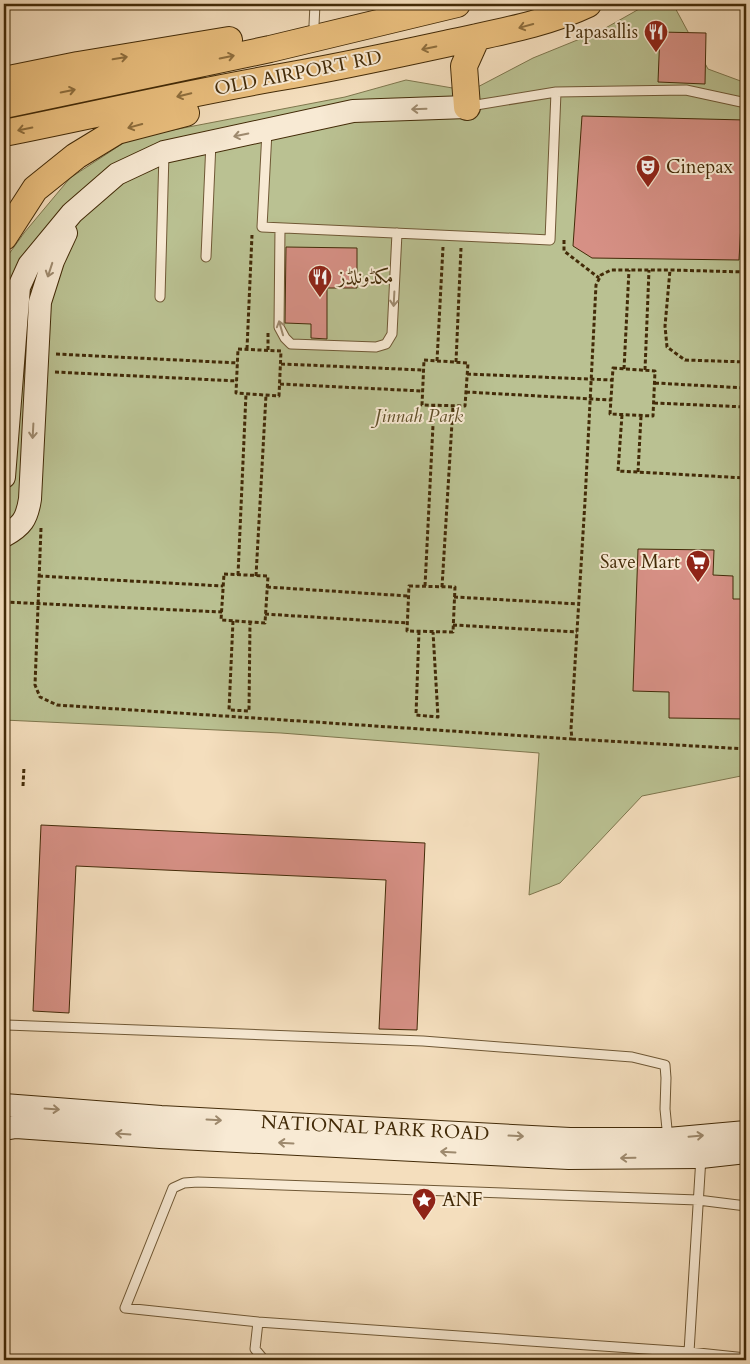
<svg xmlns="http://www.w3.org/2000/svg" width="750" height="1364" viewBox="0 0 750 1364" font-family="Cardo,Amiri,serif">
	<rect width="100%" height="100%" fill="#f4debd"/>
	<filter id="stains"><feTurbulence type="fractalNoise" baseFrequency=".004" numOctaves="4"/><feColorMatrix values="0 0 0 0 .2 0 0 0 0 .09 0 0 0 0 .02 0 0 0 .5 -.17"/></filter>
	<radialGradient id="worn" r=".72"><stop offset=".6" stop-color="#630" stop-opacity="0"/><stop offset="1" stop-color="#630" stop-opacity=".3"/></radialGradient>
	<!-- green -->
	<path fill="#bac192" stroke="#7e764d" d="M 648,4 L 673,4 L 708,69 L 746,83 L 746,775 L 642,796 L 560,883 L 529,895 L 539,753 L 281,733 L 4,720 L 4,261 L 24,233 L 70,178 L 131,138 L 345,97 L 406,80 L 470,91 L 533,58 L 602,30 Z"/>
	<!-- building -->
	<path fill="#d69085" stroke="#432b08" d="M 660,32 L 706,33 L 705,84 L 658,82 Z
		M 582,116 L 745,120 L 746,221 L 741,224 L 739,260 L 592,258 L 573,246 Z
		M 286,247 L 357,248 L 357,288 L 327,288 L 327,339 L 311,338 L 311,324 L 285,323 Z
		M 638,549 L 714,550 L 713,575 L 733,576 L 733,599 L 746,599 L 746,719 L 669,718 L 669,692 L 633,691 Z
		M 41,825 L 425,843 L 417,1030 L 379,1029 L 386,880 L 76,866 L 69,1013 L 33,1011 Z"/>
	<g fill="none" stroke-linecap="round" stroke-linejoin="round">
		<defs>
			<path id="lane" d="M 314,25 L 315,4
				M 470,106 L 556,92 L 686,90 L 746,103
				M 267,131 L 262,227 L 550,240 L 556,92
				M 280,229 L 279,327 L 285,338 L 291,344 L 376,347 L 386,344 L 392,334 L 397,233
				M 206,257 L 211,142
				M 160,297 L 164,153
				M 7,1025 L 423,1041 L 632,1057 L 665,1065 L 666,1078 L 665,1109 L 668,1139
				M 746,1206 L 698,1200 L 198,1182 L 184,1183 L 173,1188 L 125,1308 L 258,1322 L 689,1352 L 746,1358
				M 258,1322 L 255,1349 L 264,1360
				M 689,1352 L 701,1157"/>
			<path id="secondary" d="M 4,477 L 19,287 L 29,265 L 72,213 L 117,174 L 164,152 L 353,111 L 467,107
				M 4,536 C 22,526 27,519 30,499 L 40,302 L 53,261 L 66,233
				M 4,1105 L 161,1117 L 570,1139 L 668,1139 L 746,1132
				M 4,1129 L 16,1127 L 160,1137 L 569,1158 L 701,1157 L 746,1152"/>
			<path id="primary" d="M 4,80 L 78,65 L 229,40
				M 4,105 L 270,49 L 457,4
				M 467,107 L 464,66 L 477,37
				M 4,133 C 94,115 184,94 275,78 C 335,68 394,55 454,42 C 499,32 546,24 588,4
				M 4,237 L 35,189 L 76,156 L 117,131 L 186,113"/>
		</defs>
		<!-- lane casing -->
		<use href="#lane" stroke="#6f5835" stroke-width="11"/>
		<!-- secondary casing -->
		<use href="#secondary" stroke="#432b08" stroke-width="24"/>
		<!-- primary casing -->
		<use href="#primary" stroke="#432b08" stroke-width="28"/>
		<!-- path -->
		<path stroke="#432b08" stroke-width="3" stroke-dasharray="4 2.5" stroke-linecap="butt" d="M 564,240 L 564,251 L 599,278
			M 746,272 L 670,270 L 665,326 L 667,347 L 685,360 L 746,362
			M 238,349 L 281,351 L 279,396 L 236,393 Z
			M 247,349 L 252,235
			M 268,350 L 268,333
			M 56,354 L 238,363
			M 424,360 L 468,363 L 465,406 L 422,405 Z
			M 437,361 L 443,247
			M 456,362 L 461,248
			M 281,364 L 423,370
			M 613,368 L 655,371 L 653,416 L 610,414 Z
			M 624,369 L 629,270
			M 645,370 L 649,270
			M 55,372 L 237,381
			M 467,374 L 612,380
			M 655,383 L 746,388
			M 280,384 L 422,391
			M 466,392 L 611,400
			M 654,403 L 746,407
			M 622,415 L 618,471 L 746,478
			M 638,472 L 641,416
			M 41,528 L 35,685 L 40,697 L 57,705 L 572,739 L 571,729 L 585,501 L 596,285 L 601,275 L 611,270 L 670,270
			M 224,574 L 268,576 L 265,623 L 221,620 Z
			M 238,575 L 246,394
			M 39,576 L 223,586
			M 256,576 L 266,395
			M 409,586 L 455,587 L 453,632 L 407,631 Z
			M 425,586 L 434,405
			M 267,587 L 409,596
			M 442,587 L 453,406
			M 454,597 L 579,604
			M 4,602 L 222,612
			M 265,614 L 408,623
			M 233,621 L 229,710 L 249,711 L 250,622
			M 453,625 L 577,632
			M 419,631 L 416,715 L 438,717 L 433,632
			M 572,739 L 746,749
			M 23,786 L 24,767"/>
		<!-- lane -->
		<use href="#lane" stroke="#f8ead4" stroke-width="9"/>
		<!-- secondary -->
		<use href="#secondary" stroke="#f8ead4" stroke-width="22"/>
		<!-- primary -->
		<use href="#primary" stroke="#eabf7e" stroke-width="26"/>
	</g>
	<!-- one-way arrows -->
	<defs><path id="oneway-shaft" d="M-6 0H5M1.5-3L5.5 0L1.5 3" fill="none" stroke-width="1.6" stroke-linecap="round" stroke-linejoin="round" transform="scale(1.25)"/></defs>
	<g stroke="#8e6e3d">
		<use href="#oneway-shaft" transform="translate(526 26) rotate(165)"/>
		<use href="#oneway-shaft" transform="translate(429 48) rotate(168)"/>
		<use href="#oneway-shaft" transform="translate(227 57) rotate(-12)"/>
		<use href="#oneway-shaft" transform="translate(120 58) rotate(-10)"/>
		<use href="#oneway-shaft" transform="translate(68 91) rotate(-12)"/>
		<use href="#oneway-shaft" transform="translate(184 95) rotate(167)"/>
		<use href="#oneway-shaft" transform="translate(135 126) rotate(165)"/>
		<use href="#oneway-shaft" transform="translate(25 129) rotate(169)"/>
	</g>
	<g stroke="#9e8a6e">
		<use href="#oneway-shaft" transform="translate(419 109) rotate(178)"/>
		<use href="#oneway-shaft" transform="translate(241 135) rotate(168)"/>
		<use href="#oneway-shaft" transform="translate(50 270) rotate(108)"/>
		<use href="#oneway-shaft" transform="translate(394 299) rotate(93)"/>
		<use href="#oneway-shaft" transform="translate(281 328) rotate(-106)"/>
		<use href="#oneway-shaft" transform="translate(33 431) rotate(93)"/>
		<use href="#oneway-shaft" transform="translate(52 1109) rotate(4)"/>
		<use href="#oneway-shaft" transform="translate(214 1120) rotate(3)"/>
		<use href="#oneway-shaft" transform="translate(123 1134) rotate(-176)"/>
		<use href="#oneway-shaft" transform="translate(516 1136) rotate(3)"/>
		<use href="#oneway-shaft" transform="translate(696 1136) rotate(-5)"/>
		<use href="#oneway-shaft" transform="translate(286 1143) rotate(-177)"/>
		<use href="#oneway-shaft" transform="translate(448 1152) rotate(-177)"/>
		<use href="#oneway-shaft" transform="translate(628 1158) rotate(179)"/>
	</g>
	<!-- icons -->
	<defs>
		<symbol id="restaurant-pin" viewBox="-11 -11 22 30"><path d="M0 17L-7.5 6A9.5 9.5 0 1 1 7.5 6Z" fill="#8f2418" stroke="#f8ead4"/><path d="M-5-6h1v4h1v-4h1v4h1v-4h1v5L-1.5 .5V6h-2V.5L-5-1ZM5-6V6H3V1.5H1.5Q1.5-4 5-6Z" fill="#fff"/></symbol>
		<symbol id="theatre-pin" viewBox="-11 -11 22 30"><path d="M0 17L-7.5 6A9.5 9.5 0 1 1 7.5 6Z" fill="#8f2418" stroke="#f8ead4"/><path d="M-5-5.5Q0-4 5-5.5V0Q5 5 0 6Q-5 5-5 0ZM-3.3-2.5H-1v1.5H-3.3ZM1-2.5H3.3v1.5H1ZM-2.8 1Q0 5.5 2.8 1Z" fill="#fff"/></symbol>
		<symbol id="supermarket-pin" viewBox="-11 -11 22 30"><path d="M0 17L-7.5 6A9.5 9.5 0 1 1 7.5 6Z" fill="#8f2418" stroke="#f8ead4"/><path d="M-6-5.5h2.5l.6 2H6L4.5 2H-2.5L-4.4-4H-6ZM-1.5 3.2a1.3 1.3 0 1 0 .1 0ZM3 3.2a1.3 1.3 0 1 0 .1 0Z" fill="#fff"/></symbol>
		<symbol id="sight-pin" viewBox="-11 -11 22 30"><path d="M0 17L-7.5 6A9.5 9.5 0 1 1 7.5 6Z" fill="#8f2418" stroke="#f8ead4"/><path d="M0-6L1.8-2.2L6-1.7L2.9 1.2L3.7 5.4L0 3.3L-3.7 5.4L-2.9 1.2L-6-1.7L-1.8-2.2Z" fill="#fff"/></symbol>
	</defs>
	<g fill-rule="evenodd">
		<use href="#restaurant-pin" x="642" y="18" width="28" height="38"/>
		<use href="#theatre-pin" x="634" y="153" width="28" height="38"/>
		<use href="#restaurant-pin" x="306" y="263" width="28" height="38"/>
		<use href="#supermarket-pin" x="684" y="548" width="28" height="38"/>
		<use href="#sight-pin" x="410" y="1186" width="28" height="38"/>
	</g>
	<g text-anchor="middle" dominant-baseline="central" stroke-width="4" stroke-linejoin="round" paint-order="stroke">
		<!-- poi labels -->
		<g font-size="19" fill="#432b08" stroke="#f8ead4" text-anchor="start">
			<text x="638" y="32" text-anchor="end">Papasallis</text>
			<text x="666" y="167">Cinepax</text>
			<text x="338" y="277">مکڈونلڈز</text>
			<text x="680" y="562" text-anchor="end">Save Mart</text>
			<text x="442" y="1200">ANF</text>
		</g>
		<!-- street labels -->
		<g font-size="19" fill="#432b08" stroke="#f8ead4">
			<text transform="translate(298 73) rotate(-11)">OLD AIRPORT RD</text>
			<text transform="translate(375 1128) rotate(3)">NATIONAL PARK ROAD</text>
		</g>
		<!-- park labels -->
		<g font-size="19" font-style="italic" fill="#61502a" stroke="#f8ead4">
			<text x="419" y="416">Jinnah Park</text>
		</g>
	</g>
	<!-- margin -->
	<rect width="750" height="1364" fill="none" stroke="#f4debd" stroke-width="20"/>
	<rect x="5" y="5" width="740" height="1354" fill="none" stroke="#432b08" stroke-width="2.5"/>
	<rect x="10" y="10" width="730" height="1344" fill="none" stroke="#432b08"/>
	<rect width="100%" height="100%" filter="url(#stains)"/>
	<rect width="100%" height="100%" fill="url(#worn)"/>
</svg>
